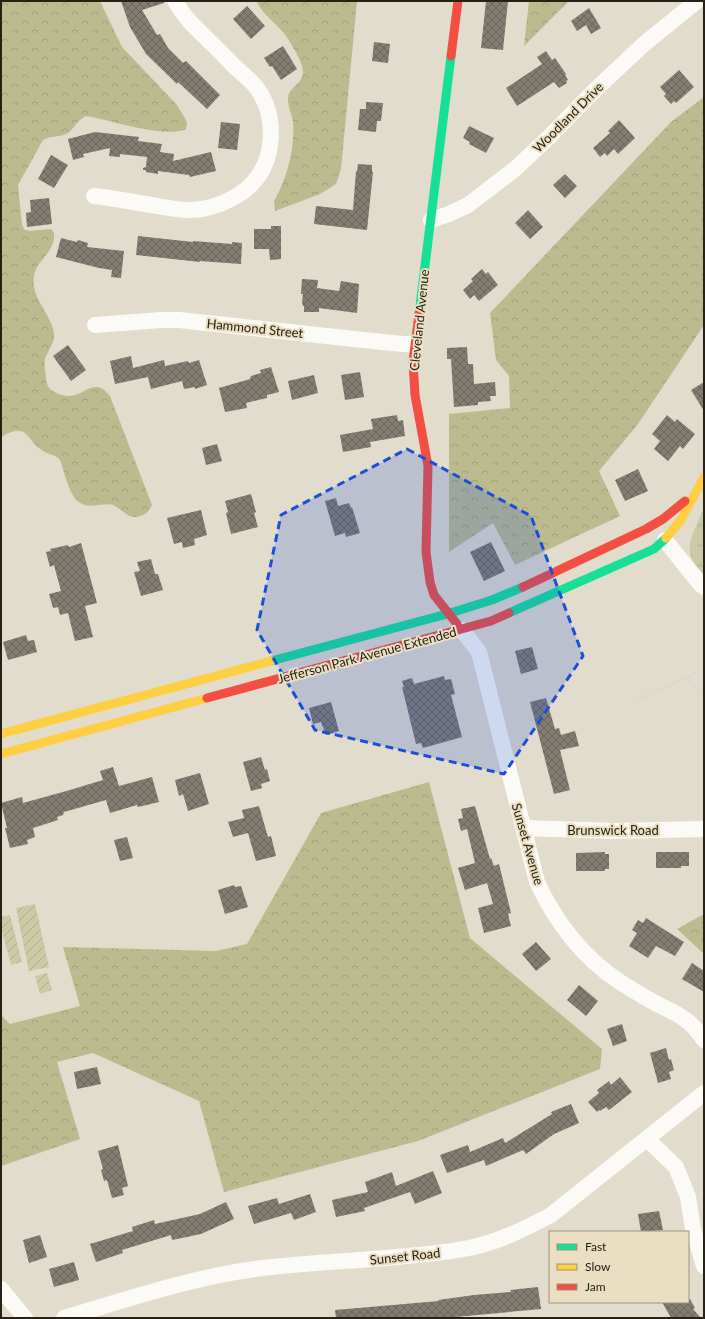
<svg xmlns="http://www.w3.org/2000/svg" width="705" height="1319" viewBox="0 0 705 1319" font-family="Lato,sans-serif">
	<defs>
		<pattern id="grass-tufts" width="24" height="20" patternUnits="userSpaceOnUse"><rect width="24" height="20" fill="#cbcaa6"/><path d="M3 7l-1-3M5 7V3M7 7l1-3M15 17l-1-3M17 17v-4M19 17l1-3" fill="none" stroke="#aead8e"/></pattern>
		<pattern id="forest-crowns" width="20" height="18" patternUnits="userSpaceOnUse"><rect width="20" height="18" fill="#bcbb90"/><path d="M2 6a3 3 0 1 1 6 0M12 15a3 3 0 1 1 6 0" fill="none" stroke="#a1a07b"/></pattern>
		<pattern id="garden-furrows" width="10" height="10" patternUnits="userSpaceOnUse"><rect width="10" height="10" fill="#cbcaa6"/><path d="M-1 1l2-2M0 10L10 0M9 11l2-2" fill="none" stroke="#aead8e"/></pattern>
		<pattern id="building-cross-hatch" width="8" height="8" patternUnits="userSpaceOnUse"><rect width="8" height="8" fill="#827c71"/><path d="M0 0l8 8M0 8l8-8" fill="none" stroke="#6a655c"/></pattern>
	</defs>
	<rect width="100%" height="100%" fill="#e2dccc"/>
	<!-- grass -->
	<path fill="url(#grass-tufts)" d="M 704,507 L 704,574 C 698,568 692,562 690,553 C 687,542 700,518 704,507 Z"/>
	<!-- forest -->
	<path fill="url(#forest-crowns)" d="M 1,1 L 100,1 L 122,47 L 177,105 L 186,120 L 187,125 L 186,129 C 165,139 111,120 86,116 C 77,120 75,128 68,133 C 60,138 51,135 43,140 L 18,185 L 22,225 L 25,230 L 30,231 L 51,229 L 54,233 C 56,252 36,260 34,276 C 30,297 51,314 54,333 C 55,343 48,350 45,359 C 44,365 45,371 46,377 C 46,381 47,385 49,388 C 55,394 67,398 75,395 C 83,393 89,386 98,387 C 103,388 107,392 110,396 L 152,505 C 149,512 143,517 135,517 C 127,517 120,508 113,505 C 103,502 88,510 79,502 C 68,493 65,473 60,460 C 55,454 49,455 43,451 C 25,440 29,421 1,437 Z
		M 256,1 L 357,1 L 341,169 L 336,184 L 320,194 L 275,211 L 274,201 C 287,179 295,148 293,122 C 292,114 287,105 288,97 C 291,83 309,83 301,63 C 297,54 288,37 282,31 C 273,21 262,13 256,1 Z
		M 530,1 L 569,1 L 524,46 L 529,1 Z
		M 704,97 L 704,325 L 638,424 L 599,471 L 620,516 L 515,565 L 493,523 L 449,552 L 449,414 L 510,408 L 509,376 L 496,360 L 490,313 L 671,122 Z
		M 429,782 L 470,938 L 602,1049 L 600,1069 L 418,1141 L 224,1192 L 199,1101 L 93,1053 L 57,1062 L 80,1139 L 1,1166 L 1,1015 L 10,1024 L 80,1006 L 63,947 L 216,951 L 247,944 L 321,813 Z
		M 704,914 L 704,954 L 677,929 Z"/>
	<!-- garden -->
	<path fill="url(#garden-furrows)" d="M 35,904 L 49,967 L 29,971 L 16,908 Z
		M 10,915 L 22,962 L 11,965 L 1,928 L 1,917 Z
		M 47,973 L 52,990 L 40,994 L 35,976 Z"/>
	<!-- building -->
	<path fill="url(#building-cross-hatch)" d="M 121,1 L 164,1 L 164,3 L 142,10 L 157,35 L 160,34 L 168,48 L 183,63 L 186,61 L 220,95 L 207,109 L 178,82 L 177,84 L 146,54 L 130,27 Z
		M 486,1 L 508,1 L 503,50 L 481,48 Z
		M 247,6 L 265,26 L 251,39 L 233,19 Z
		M 589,8 L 601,28 L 591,34 L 586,25 L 577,31 L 571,21 Z
		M 374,42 L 390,44 L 388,63 L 372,61 Z
		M 283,46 L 297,69 L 281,80 L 272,66 L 270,67 L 264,58 Z
		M 546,51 L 552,60 L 555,58 L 566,74 L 565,75 L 568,80 L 566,81 L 567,83 L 559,88 L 554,82 L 517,106 L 506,88 L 542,64 L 537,57 Z
		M 679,70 L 694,87 L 676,103 L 674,101 L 671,104 L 664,96 L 666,94 L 660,87 Z
		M 366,102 L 383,103 L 381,121 L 377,121 L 376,132 L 358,130 L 360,109 L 366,109 Z
		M 619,120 L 635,138 L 618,154 L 614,149 L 607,156 L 605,153 L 600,157 L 593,148 L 610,133 L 608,131 Z
		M 221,122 L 240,124 L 237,150 L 218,148 Z
		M 469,126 L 494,138 L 486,153 L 469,144 L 470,142 L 463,138 Z
		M 95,132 L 139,137 L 138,141 L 162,144 L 160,152 L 174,154 L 173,161 L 211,152 L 216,171 L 190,177 L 189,175 L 158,171 L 158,174 L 146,172 L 146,170 L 143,170 L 143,168 L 146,167 L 147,157 L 120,154 L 120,157 L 109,156 L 110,148 L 83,154 L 84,157 L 73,160 L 68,139 Z
		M 51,155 L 68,165 L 54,188 L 38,179 Z
		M 358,164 L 372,165 L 372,172 L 373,172 L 367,230 L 314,224 L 316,206 L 353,210 L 356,171 L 357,172 Z
		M 565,174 L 577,186 L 565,198 L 553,185 Z
		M 49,198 L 52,224 L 27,227 L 26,213 L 31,212 L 30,200 Z
		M 528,210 L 543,227 L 530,239 L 515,223 Z
		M 271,226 L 281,226 L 281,259 L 270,260 L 269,249 L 254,249 L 254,229 L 271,229 Z
		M 138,236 L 193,242 L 193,241 L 232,244 L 232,242 L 242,243 L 241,264 L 200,261 L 200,262 L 136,255 Z
		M 61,238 L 77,242 L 78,240 L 88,243 L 87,247 L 124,251 L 121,278 L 111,277 L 112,270 L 99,268 L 56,257 Z
		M 482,269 L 486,274 L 488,272 L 498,285 L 479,301 L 474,295 L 470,299 L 463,290 L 473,281 L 471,279 Z
		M 302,279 L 318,280 L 317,288 L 339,291 L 341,281 L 359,284 L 357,313 L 319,308 L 319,312 L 304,312 L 304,306 L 303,306 L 302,302 L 303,294 L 301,294 Z
		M 68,345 L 86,370 L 71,381 L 53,356 Z
		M 467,347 L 468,364 L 473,364 L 474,384 L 495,382 L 496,396 L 490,396 L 491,401 L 478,402 L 478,405 L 454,407 L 451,359 L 447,359 L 447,348 Z
		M 131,356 L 133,368 L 164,360 L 165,366 L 188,361 L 189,363 L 199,360 L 207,385 L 195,389 L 195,387 L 184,389 L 182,381 L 151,389 L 148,377 L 115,384 L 110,361 Z
		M 271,367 L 279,392 L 267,395 L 267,398 L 246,403 L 247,408 L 225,412 L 219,388 L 250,379 L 251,376 L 261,373 L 260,370 Z
		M 360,372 L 364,397 L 345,400 L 341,375 Z
		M 314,375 L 318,393 L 292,400 L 288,381 Z
		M 704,382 L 704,411 L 691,390 Z
		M 397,415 L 398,421 L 403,420 L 405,436 L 370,442 L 371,447 L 343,452 L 340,435 L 373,429 L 371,419 Z
		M 667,415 L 675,422 L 677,419 L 695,434 L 683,449 L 680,446 L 668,461 L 654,449 L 660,441 L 652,434 Z
		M 217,444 L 222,461 L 206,465 L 202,448 Z
		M 638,469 L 648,491 L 625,501 L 615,480 Z
		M 251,494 L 256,512 L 254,513 L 258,527 L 231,534 L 226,513 L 228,512 L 225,501 Z
		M 336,498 L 338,506 L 349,503 L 351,508 L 352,507 L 360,533 L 346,537 L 345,533 L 335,536 L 325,501 Z
		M 201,510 L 207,535 L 194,539 L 195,545 L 183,548 L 182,542 L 174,544 L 167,518 Z
		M 491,542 L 505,571 L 484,581 L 470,552 Z
		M 81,543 L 97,603 L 85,606 L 93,637 L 75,641 L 68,613 L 60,615 L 58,607 L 53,608 L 49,594 L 61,591 L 54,565 L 50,567 L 46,552 L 51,551 L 50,549 L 68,545 L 69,547 Z
		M 151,559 L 155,574 L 158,574 L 163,590 L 141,596 L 134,572 L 140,571 L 137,562 Z
		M 26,635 L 28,641 L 34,640 L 37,652 L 8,660 L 3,642 Z
		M 532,647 L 538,669 L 521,674 L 515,651 Z
		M 444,676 L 445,680 L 451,679 L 455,694 L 451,695 L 462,737 L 423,748 L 421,743 L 416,744 L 402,687 L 404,687 L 402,681 L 412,678 L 414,684 Z
		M 546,698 L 555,729 L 559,728 L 561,735 L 575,731 L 579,746 L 560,750 L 570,790 L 554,794 L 530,702 Z
		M 331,702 L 339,731 L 326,735 L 321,722 L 313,724 L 309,708 Z
		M 261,757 L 265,770 L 267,769 L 270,781 L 261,784 L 262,788 L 251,791 L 243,762 Z
		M 113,767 L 119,786 L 152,777 L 159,802 L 138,807 L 137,805 L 110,813 L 106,800 L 64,812 L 63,815 L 57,817 L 58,820 L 33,828 L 35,837 L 27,840 L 28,844 L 10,848 L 5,828 L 7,828 L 1,803 L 22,797 L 23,803 L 70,790 L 103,780 L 100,771 Z
		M 200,773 L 209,804 L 188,811 L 183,794 L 179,796 L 175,780 Z
		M 259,806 L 268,837 L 271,836 L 276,856 L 256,861 L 248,833 L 233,837 L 228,822 L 244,818 L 242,810 Z
		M 475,806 L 490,859 L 491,858 L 494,866 L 499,864 L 511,913 L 508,914 L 511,926 L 484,933 L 478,908 L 493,904 L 487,883 L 465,890 L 458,868 L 475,863 L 467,829 L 461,831 L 458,819 L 463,818 L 461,809 Z
		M 127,837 L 133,858 L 120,861 L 114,840 Z
		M 605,852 L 605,854 L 609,854 L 609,869 L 605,869 L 605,871 L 576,871 L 576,853 Z
		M 656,852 L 689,852 L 689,866 L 681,866 L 681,868 L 656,868 Z
		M 234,885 L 235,887 L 241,886 L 248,907 L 225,914 L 218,890 Z
		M 646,918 L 684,942 L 675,956 L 656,946 L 648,958 L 629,946 L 637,933 L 632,930 L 638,920 L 643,923 Z
		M 536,942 L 551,959 L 536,971 L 522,954 Z
		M 692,963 L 704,971 L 704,992 L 682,979 Z
		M 579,985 L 598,1001 L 586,1016 L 567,1000 Z
		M 622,1024 L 627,1041 L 613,1046 L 607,1029 Z
		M 666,1048 L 669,1060 L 671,1059 L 674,1070 L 669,1072 L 671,1079 L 658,1083 L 650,1053 Z
		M 97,1067 L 101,1084 L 77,1089 L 74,1072 Z
		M 620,1077 L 632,1092 L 609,1110 L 606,1107 L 600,1111 L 599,1110 L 597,1112 L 588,1102 L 599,1093 L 597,1090 L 609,1081 L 611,1085 Z
		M 571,1104 L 579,1123 L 554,1134 L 526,1154 L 523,1150 L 486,1166 L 484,1160 L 447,1173 L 440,1155 L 468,1145 L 470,1152 L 503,1138 L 505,1143 L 552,1114 L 551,1112 Z
		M 118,1145 L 128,1186 L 122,1188 L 124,1195 L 112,1198 L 107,1180 L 104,1181 L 101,1170 L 103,1169 L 98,1151 Z
		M 433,1171 L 442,1193 L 415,1204 L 410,1192 L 364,1208 L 365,1211 L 336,1217 L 332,1200 L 368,1192 L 365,1182 L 392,1172 L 396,1186 Z
		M 310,1194 L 316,1212 L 294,1220 L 291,1213 L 254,1224 L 248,1206 L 277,1198 L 279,1204 Z
		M 226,1202 L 234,1219 L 201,1234 L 172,1240 L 171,1235 L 122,1250 L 123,1253 L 96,1262 L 90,1244 L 133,1231 L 132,1227 L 154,1220 L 155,1224 L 200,1214 Z
		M 659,1211 L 663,1230 L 641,1232 L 638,1214 Z
		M 40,1235 L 47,1257 L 29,1263 L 23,1240 Z
		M 74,1262 L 79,1280 L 54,1287 L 49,1269 Z
		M 538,1287 L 541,1309 L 445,1318 L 336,1318 L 335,1310 L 439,1301 L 438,1300 L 474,1295 L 511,1292 L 510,1290 Z
		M 690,1299 L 695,1308 L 693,1309 L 701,1318 L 671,1318 L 662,1302 L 688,1302 L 688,1300 Z"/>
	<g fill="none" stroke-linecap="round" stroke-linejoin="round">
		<!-- path -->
		<path stroke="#d2d0cb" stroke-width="2.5" stroke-dasharray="1 3" stroke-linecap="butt" d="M 689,676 L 698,694 L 704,691
			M 636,701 L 697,672"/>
		<!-- street -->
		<path stroke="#fbfaf7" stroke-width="16" d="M 94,196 C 111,198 128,201 145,204 C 164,207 183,212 202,209 C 219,206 239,197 251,185 C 276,160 277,114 256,87 C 250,79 241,73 234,66 C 220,51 205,37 191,23 L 182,12 L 175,1
			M 431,220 L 449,214 L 468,205 L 515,169 L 550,136 L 596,89 L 644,44 L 697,1
			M 95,325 L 161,320 L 179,320 L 382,342 L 415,345
			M 665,540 L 700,584 L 704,587
			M 462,630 L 479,652 L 537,882 C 555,921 583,958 620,982 C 634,991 649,1000 665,1008 C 682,1016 693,1023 704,1040
			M 523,828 L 614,831 L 704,829
			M 647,1139 L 676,1167 L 688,1197 L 693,1229 L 704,1266
			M 1,1289 L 25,1318
			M 64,1318 C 129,1299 195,1276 263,1268 C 310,1262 360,1261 407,1256 C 429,1254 452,1252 473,1247 C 501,1241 526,1228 551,1215 L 704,1093"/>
		<!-- fast -->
		<path stroke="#16e098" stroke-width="9" d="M 419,314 L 451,56
			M 509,613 L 654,549 L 666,538
			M 271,661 L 447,614 L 492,600 L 523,587"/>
		<!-- slow -->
		<path stroke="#ffcf43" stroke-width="9" d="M 666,538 L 681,520 L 704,477
			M 1,734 L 271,661
			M 1,754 L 207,698"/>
		<!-- jam -->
		<path stroke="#f24e42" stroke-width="9" d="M 451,56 L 458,1
			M 419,314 L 413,361 L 415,395 L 428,466 L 426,552 L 430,582 L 434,595 L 457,624
			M 523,587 L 646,529 L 663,519 L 685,501
			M 207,698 L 491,621 L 509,613"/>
	</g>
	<!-- marked area -->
	<path fill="#1d4ed8" fill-opacity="0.2" stroke="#1d4ed8" stroke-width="3" stroke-dasharray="8 5" stroke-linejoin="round" d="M 407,449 L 531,516 L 583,656 L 504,774 L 315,730 L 257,630 L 281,515 Z"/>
	<g text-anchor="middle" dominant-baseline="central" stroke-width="4" stroke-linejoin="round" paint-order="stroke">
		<!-- street labels -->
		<g font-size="13" fill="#252116" stroke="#ebdfc3">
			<text transform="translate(568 117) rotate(-45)">Woodland Drive</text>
			<text transform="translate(419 320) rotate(-84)">Cleveland Avenue</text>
			<text transform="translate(255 328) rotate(6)">Hammond Street</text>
			<text transform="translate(367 655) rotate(-15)">Jefferson Park Avenue Extended</text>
			<text x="613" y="830">Brunswick Road</text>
			<text transform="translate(528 844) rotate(74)">Sunset Avenue</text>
			<text transform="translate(405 1256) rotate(-6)">Sunset Road</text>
		</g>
	</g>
	<!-- border -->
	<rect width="705" height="1319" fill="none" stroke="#252116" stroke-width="4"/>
	<!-- legend -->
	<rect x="549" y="1231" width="140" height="72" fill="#ebdfc3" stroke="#9c937e"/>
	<rect x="557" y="1244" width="20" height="6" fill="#16e098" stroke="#9c937e"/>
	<text x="585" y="1251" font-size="12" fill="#252116">Fast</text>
	<rect x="557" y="1264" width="20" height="6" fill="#ffcf43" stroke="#9c937e"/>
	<text x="585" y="1271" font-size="12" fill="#252116">Slow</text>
	<rect x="557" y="1284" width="20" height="6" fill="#f24e42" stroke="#9c937e"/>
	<text x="585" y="1291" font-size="12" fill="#252116">Jam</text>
</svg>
